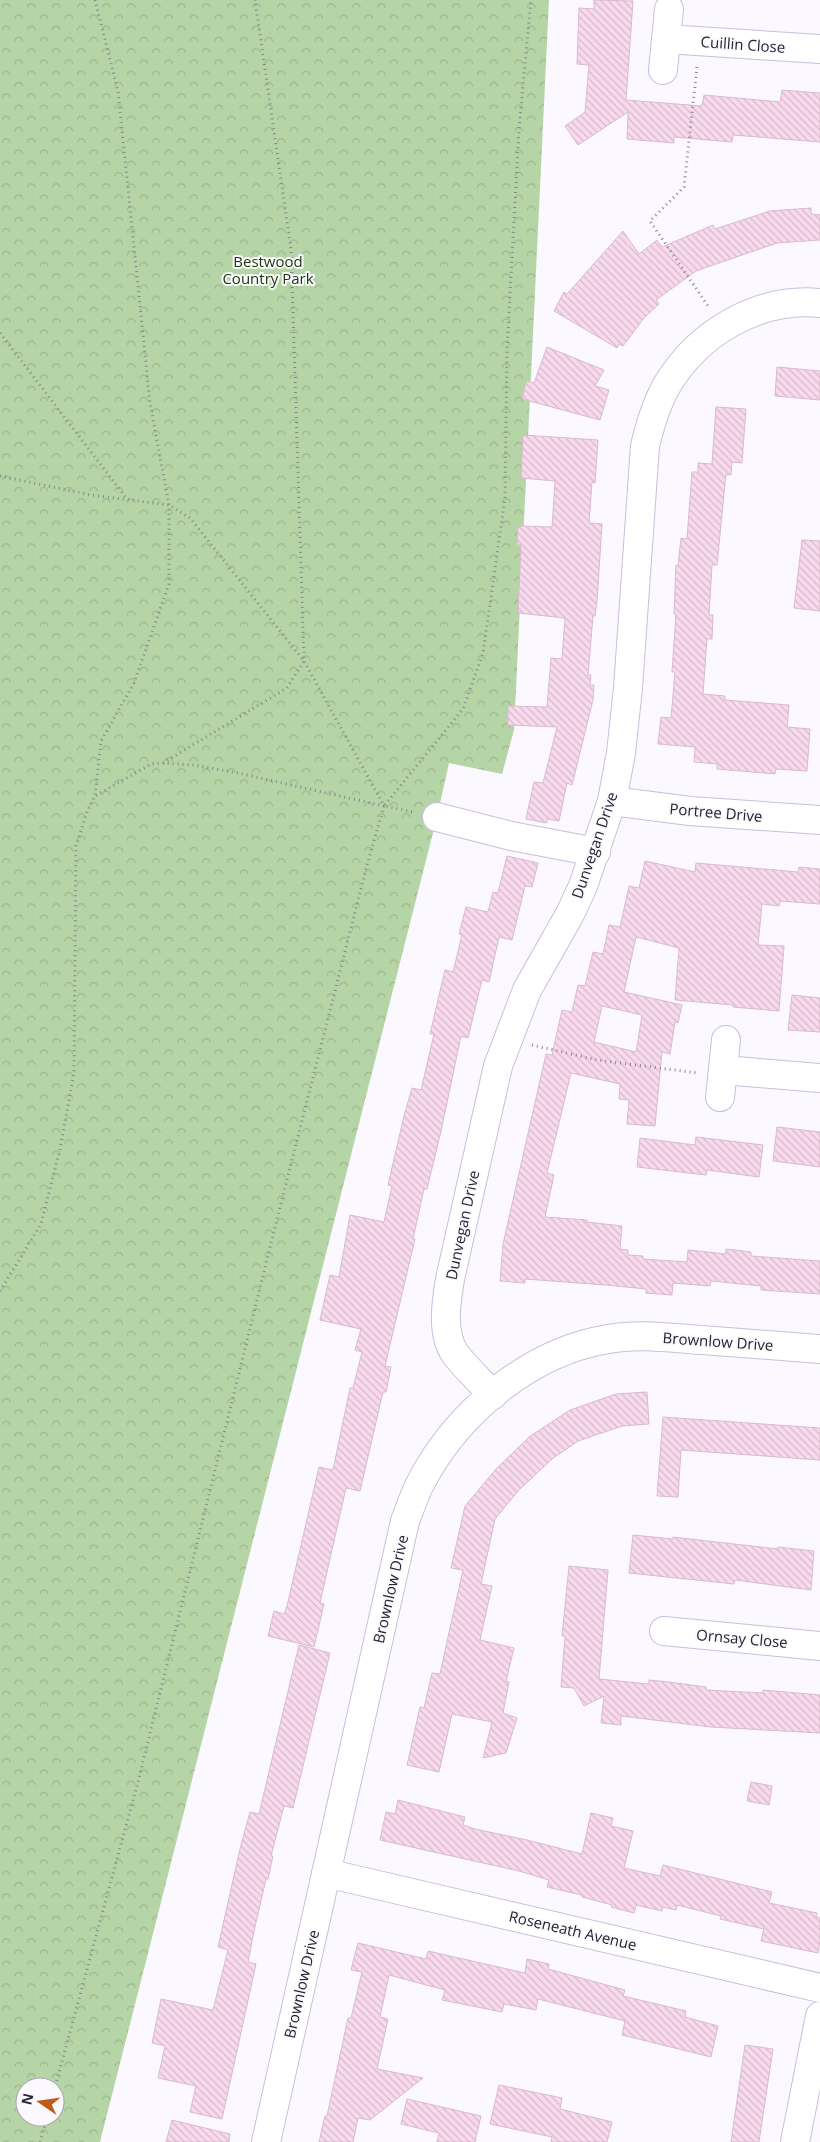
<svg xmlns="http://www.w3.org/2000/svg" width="820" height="2142" viewBox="0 0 820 2142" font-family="'Open Sans',sans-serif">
	<defs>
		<pattern id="park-crowns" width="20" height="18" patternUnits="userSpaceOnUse" patternTransform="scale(1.25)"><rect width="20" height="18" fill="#b6d5a6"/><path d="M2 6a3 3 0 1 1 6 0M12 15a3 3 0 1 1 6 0" fill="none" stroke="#9cb78f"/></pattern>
		<pattern id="building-back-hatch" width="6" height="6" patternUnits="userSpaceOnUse" patternTransform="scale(1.25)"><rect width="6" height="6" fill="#f9d9ed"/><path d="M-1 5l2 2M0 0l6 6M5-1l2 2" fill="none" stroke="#d5bacc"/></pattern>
	</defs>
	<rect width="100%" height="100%" fill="#fbf9ff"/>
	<!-- park -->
	<path fill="url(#park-crowns)" fill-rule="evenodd" d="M 0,0 L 549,0 L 514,730 L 502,774 L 449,763 L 437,817 L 100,2142 L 0,2142 ZM 25,2087 L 55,2087 L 55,2117 L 25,2117 Z"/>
	<!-- building -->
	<path fill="url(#building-back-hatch)" stroke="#d9bacd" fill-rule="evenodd" d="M 594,0 L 633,1 L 626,100 L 702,106 L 704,95 L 780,102 L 782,90 L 820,93 L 820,142 L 733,135 L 732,142 L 674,137 L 674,143 L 627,139 L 628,112 L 578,145 L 565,126 L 585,112 L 589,65 L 577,64 L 579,8 L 594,9 Z
		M 811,208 L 811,214 L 820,215 L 820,240 L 777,243 L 696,271 L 656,300 L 659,304 L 644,318 L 623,346 L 619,344 L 617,348 L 554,311 L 564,292 L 567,294 L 623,231 L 639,254 L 657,240 L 662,247 L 713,225 L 715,229 L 770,211 Z
		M 547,347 L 604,370 L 595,386 L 609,390 L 600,420 L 522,399 L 526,381 L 534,383 Z
		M 777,367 L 820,371 L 820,400 L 775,396 Z
		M 716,407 L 746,409 L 742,463 L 732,462 L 731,475 L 726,474 L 717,565 L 712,565 L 709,615 L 713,615 L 712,639 L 707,639 L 703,694 L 725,696 L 725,700 L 789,705 L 787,727 L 810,729 L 807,771 L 776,769 L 775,774 L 717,769 L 717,764 L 694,762 L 695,747 L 658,744 L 661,717 L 671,718 L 675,672 L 672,672 L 676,614 L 674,614 L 676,565 L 678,566 L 681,538 L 687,539 L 692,472 L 698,472 L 698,463 L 712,464 Z
		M 523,435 L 598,440 L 595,483 L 592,482 L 589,523 L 602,524 L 597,601 L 595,616 L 593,616 L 588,675 L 591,675 L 590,685 L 594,685 L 593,700 L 572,785 L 567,783 L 559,821 L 547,819 L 547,823 L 526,819 L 534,782 L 543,783 L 557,727 L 508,725 L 508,706 L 547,707 L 551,658 L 562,659 L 565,618 L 518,613 L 521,545 L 517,545 L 518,526 L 552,527 L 555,481 L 521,478 Z
		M 802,540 L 820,541 L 820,611 L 794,608 Z
		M 507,856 L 538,863 L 532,887 L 525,886 L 512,940 L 499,937 L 489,982 L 482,980 L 468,1038 L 461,1036 L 441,1131 L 427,1189 L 424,1189 L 413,1239 L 415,1239 L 385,1366 L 391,1367 L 386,1392 L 383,1392 L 360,1491 L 346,1488 L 320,1603 L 324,1604 L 314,1647 L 268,1636 L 274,1611 L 284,1614 L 287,1606 L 319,1467 L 333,1470 L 350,1388 L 353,1388 L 362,1352 L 355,1350 L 361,1329 L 320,1320 L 330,1275 L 339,1277 L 350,1215 L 384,1222 L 392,1186 L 388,1185 L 404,1116 L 412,1088 L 421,1090 L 434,1034 L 430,1034 L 445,970 L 453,972 L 462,935 L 459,934 L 466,907 L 488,912 L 493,892 L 498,893 Z
		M 645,861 L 695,872 L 696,863 L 798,872 L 799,867 L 820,869 L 820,904 L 780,901 L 779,906 L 762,904 L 758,945 L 784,946 L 779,1011 L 733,1007 L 733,1005 L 675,1000 L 679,948 L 636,937 L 624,992 L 682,1005 L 678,1023 L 675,1022 L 670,1054 L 662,1052 L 655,1126 L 627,1124 L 629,1100 L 619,1099 L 620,1084 L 571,1073 L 547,1173 L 554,1175 L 545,1217 L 587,1220 L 587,1222 L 622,1226 L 620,1249 L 628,1250 L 628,1255 L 643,1256 L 643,1259 L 687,1262 L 688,1250 L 726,1254 L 726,1249 L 751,1252 L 751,1256 L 820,1261 L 820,1294 L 761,1290 L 761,1286 L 711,1281 L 710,1286 L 673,1283 L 672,1295 L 646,1293 L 646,1289 L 606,1285 L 525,1279 L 525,1283 L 500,1281 L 503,1244 L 546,1054 L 552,1055 L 562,1010 L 572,1012 L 578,985 L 585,986 L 593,952 L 603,954 L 609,925 L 620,927 L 629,886 L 639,888 ZM 602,1006 L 642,1015 L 636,1052 L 594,1042 Z
		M 792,995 L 820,998 L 820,1032 L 788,1030 Z
		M 777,1127 L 820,1132 L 820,1167 L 773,1161 Z
		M 696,1137 L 763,1145 L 759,1177 L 707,1170 L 706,1175 L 637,1167 L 640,1138 L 695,1145 Z
		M 647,1392 L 649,1424 L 622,1426 L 578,1441 L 552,1459 L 519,1490 L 495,1519 L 481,1584 L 492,1586 L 480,1640 L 514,1648 L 506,1681 L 509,1682 L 503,1713 L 517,1718 L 506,1753 L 483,1758 L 492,1722 L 452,1714 L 439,1772 L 407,1765 L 420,1707 L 424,1708 L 432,1673 L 440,1674 L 448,1637 L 463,1570 L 451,1568 L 465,1506 L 496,1469 L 529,1437 L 570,1410 L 616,1394 Z
		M 663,1417 L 820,1428 L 820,1460 L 681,1450 L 678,1497 L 657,1496 Z
		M 633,1535 L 673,1539 L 673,1537 L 778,1549 L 778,1547 L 814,1551 L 811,1590 L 735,1580 L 734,1584 L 629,1573 Z
		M 569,1566 L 608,1570 L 599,1679 L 649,1684 L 649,1680 L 669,1682 L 706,1687 L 706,1690 L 763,1693 L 763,1690 L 820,1695 L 820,1733 L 711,1727 L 621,1716 L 621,1725 L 601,1723 L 604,1696 L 584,1706 L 574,1688 L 561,1687 L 565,1636 L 562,1636 Z
		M 299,1645 L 330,1653 L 293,1808 L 284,1806 L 271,1856 L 273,1856 L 268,1879 L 266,1879 L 254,1931 L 248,1962 L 256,1964 L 222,2119 L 190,2112 L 196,2086 L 158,2078 L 165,2046 L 152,2043 L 161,1999 L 213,2010 L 228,1950 L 218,1947 L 240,1849 L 250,1812 L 259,1814 Z
		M 751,1782 L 772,1786 L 769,1805 L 747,1801 Z
		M 398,1800 L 465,1817 L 463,1825 L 475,1829 L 527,1840 L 582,1854 L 591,1813 L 613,1818 L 611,1826 L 633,1831 L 624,1868 L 660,1876 L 663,1865 L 772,1892 L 769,1903 L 817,1913 L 816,1917 L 820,1918 L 820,1941 L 818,1953 L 761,1941 L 764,1929 L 720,1919 L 721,1916 L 677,1905 L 676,1910 L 663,1907 L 662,1911 L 636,1905 L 634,1913 L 611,1907 L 612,1905 L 582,1897 L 582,1895 L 547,1887 L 549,1880 L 519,1871 L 380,1840 L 386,1812 L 395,1814 Z
		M 358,1943 L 426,1959 L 428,1951 L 525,1973 L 527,1959 L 549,1964 L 548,1969 L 625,1990 L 623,1996 L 686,2011 L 685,2017 L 718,2026 L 711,2057 L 622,2035 L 625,2021 L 538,1999 L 536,2010 L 504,2004 L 502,2012 L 442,2000 L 445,1990 L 389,1975 L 380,2017 L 388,2019 L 377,2069 L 423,2078 L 370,2120 L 358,2118 L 353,2142 L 319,2142 L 325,2116 L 327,2116 L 348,2018 L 351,2018 L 362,1972 L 351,1970 Z
		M 745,2045 L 773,2049 L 759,2142 L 731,2142 Z
		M 499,2085 L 562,2098 L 560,2109 L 612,2122 L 607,2142 L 551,2142 L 552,2137 L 490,2124 Z
		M 407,2099 L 481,2116 L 475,2142 L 437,2142 L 439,2133 L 401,2124 Z
		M 172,2120 L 230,2134 L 229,2142 L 166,2142 Z"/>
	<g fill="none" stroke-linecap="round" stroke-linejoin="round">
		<defs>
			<path id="minor" d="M 666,39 L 820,49
				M 663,70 L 669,9
				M 612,801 L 690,811 L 820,820
				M 437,817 L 511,836 L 596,852
				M 723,1070 L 820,1078
				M 720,1097 L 726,1040
				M 493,1395 C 481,1382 467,1369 456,1355 C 441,1335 446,1303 450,1279 L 498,1066 L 527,990 L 570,914 L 583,886 L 612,801 L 621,753 L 628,688 L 645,446 C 650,425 656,404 667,385 C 698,333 758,297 820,303
				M 664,1631 L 820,1646
				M 326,1873 L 820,1988
				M 266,2142 L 405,1521 C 410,1509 414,1495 421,1482 C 457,1413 529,1352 608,1339 C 639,1333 671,1338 702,1340 C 742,1343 781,1346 820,1349
				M 795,2142 L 820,2016"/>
		</defs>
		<!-- minor casing -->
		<use href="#minor" stroke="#c9bedd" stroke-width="30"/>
		<!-- path -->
		<path stroke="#88858e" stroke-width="3" stroke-dasharray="1 4" stroke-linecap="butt" d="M 95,0 L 118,91 L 150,403 L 169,505 L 169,584 L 134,683 L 101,741 L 95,796
			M 697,67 L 684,187 L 650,221 L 708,306
			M 0,333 L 127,499
			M 0,476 L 91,495 L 169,505 L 190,518 L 304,661 L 384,806 L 367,865 L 276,1223 L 138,1782 L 55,2087
			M 163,763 L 287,688 L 304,661 L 291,249 L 255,0
			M 412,812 L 384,806 L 463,709 L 483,653 L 505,498 L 507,349 L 519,129 L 531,0
			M 532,1045 L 597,1060 L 698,1073
			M 0,1291 L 41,1224 L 60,1149 L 74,1073 L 76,846 L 87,812 L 95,796 L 151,764 L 163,763 L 193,765 L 238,773 L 384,806
			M 40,2142 L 47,2117"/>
		<!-- minor -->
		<use href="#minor" stroke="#fff" stroke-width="28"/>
	</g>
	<g text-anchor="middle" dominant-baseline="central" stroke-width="4" stroke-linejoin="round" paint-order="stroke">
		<!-- street labels -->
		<g font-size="15" fill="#27232f" stroke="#fbf9ff">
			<text transform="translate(743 44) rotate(4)">Cuillin Close</text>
			<text transform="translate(716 812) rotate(5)">Portree Drive</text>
			<text transform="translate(594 845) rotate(-71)">Dunvegan Drive</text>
			<text transform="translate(462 1225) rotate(-78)">Dunvegan Drive</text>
			<text transform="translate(718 1341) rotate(4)">Brownlow Drive</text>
			<text transform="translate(390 1589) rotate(-77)">Brownlow Drive</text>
			<text transform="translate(742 1638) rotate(5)">Ornsay Close</text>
			<text transform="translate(573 1930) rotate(13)">Roseneath Avenue</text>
			<text transform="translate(301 1984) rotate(-77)">Brownlow Drive</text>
		</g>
		<!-- park labels -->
		<g font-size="15" fill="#173800" stroke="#fbf9ff">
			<text x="268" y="261">Bestwood<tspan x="268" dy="17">Country Park</tspan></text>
		</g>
	</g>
	<!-- north arrow -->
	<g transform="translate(40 2102) rotate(283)"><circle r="24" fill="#fbf9ff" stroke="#a6a3ac"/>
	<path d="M0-4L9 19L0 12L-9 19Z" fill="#bc5b1a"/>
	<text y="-8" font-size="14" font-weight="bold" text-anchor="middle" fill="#27232f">N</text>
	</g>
</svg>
